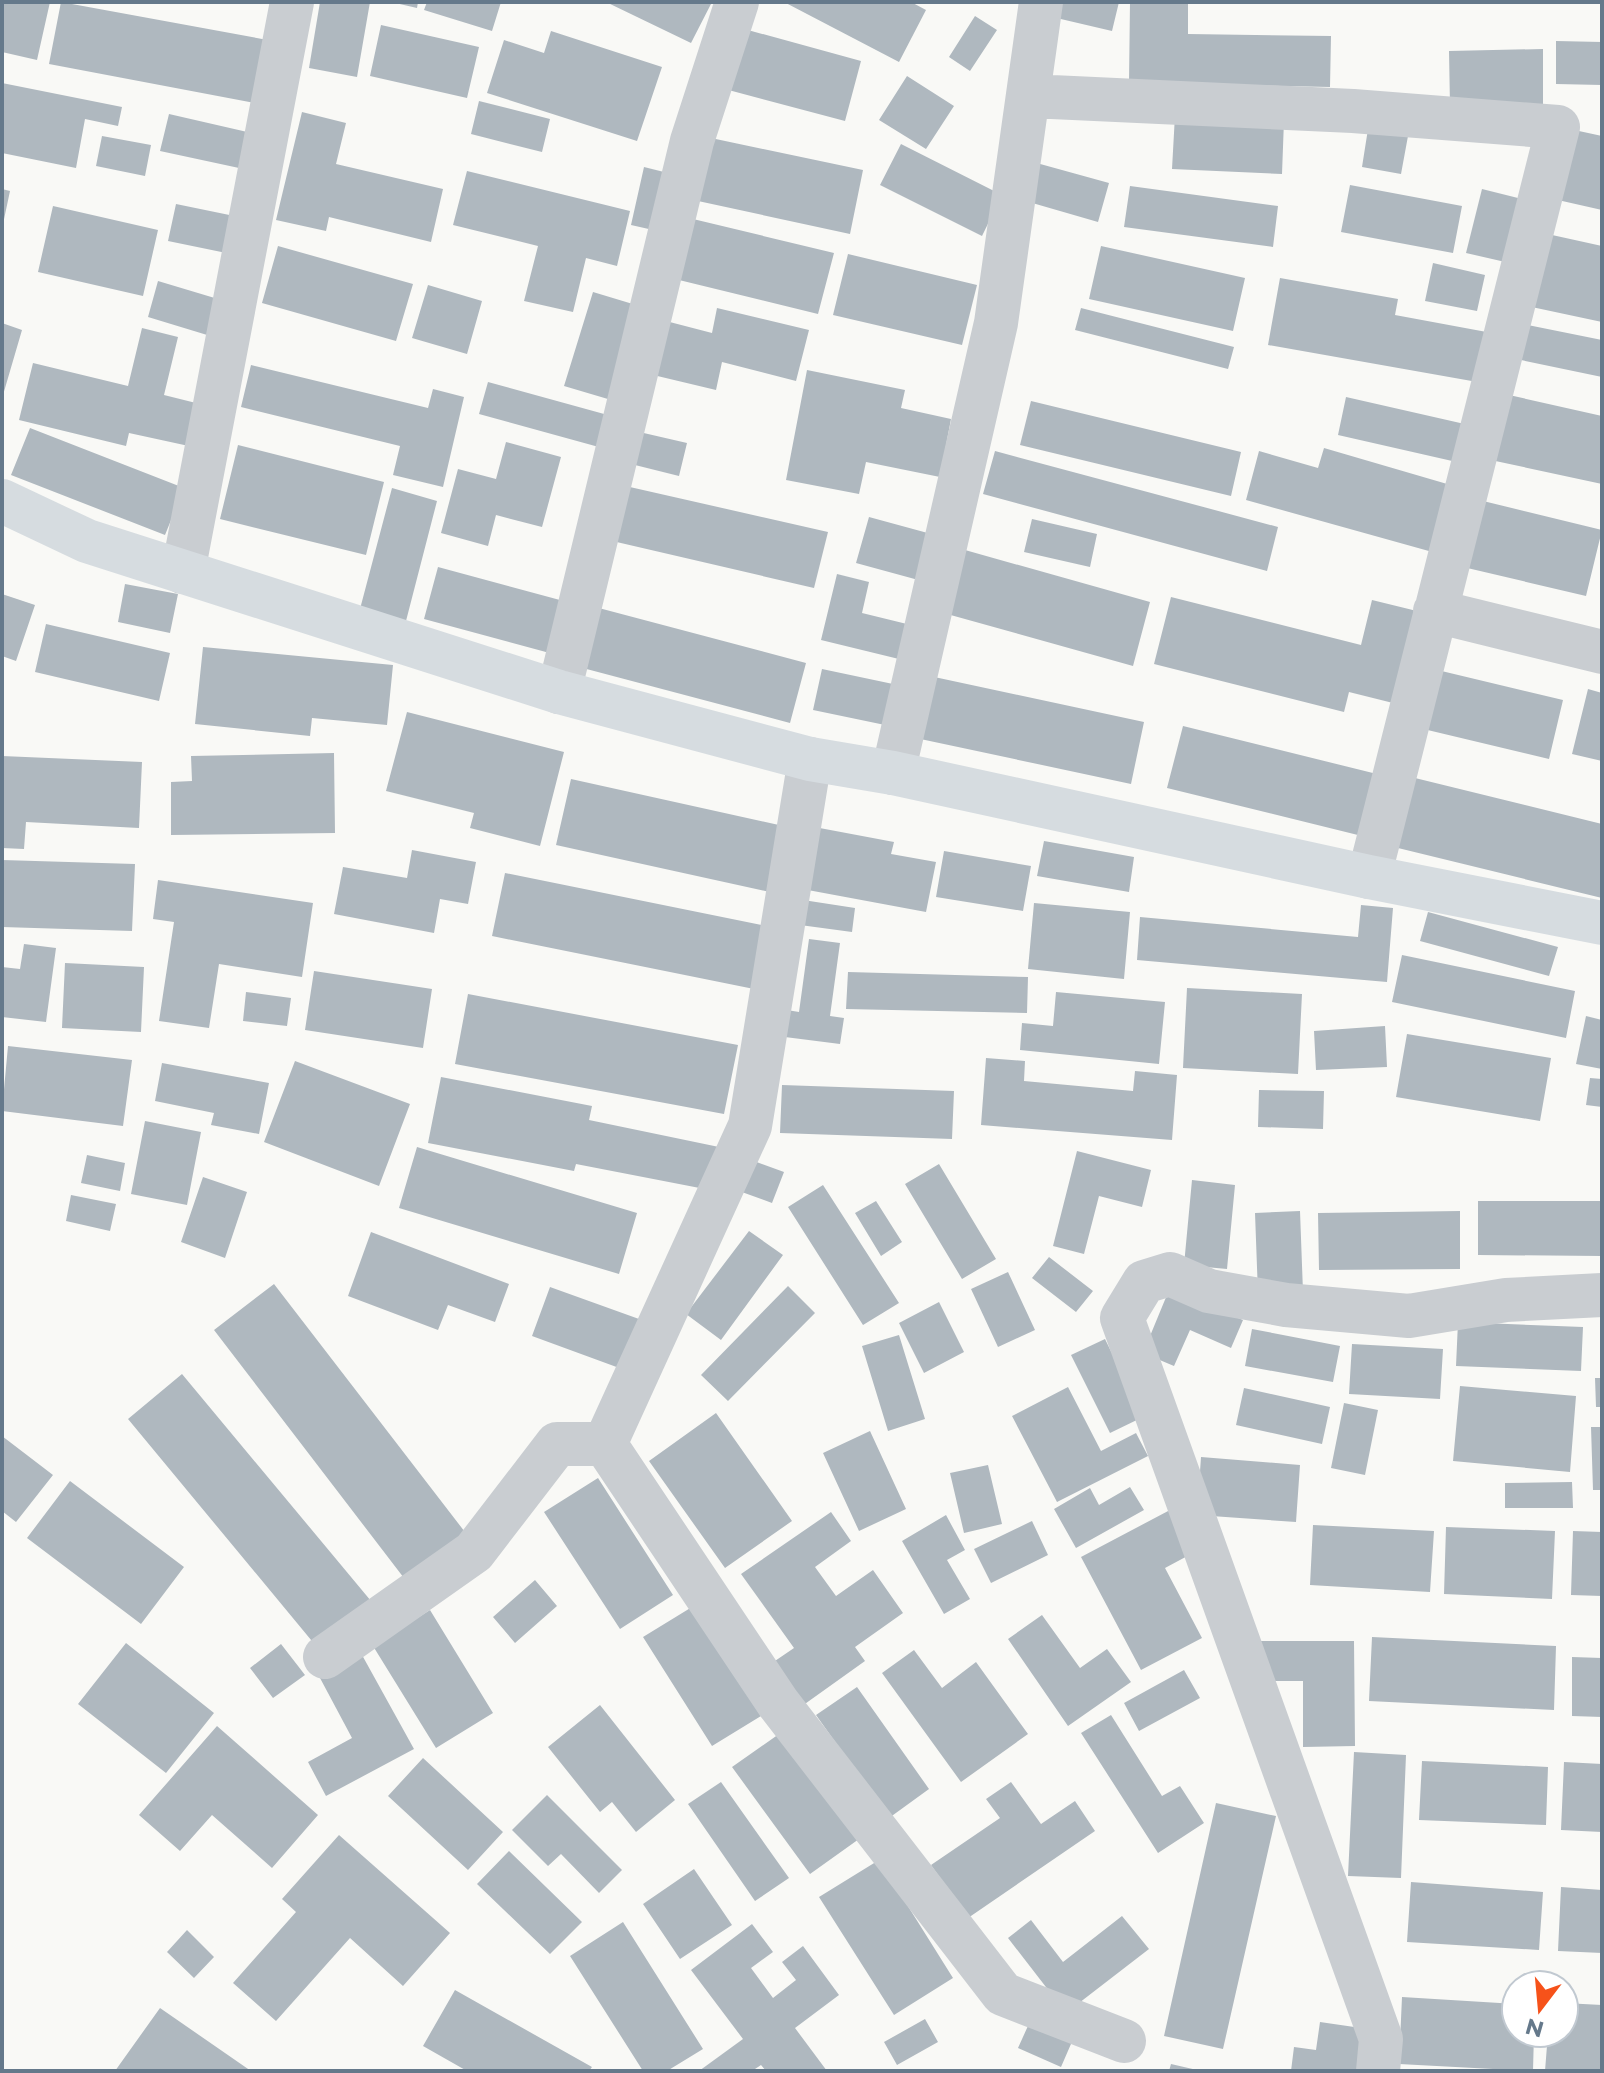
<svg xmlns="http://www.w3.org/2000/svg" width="1604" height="2073" viewBox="0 0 1604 2073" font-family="Montserrat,sans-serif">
	<rect width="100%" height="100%" fill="#f9f9f6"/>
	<!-- building -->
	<path fill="#afb8bf" d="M 2,2 L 50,2 L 37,60 L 2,52 Z
		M 61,2 L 273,41 L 260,104 L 49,64 Z
		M 320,2 L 370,2 L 357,77 L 309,68 Z
		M 391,2 L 418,2 L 417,8 Z
		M 427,2 L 501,2 L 492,31 L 424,10 Z
		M 606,2 L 712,2 L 691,43 Z
		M 784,2 L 911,2 L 926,10 L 899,62 Z
		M 1051,2 L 1119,2 L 1112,31 L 1048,16 Z
		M 1130,2 L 1188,2 L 1188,34 L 1331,36 L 1330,87 L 1129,83 Z
		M 975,16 L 997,30 L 970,71 L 949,57 Z
		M 381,25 L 479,47 L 467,98 L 370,76 Z
		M 737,27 L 861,61 L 845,121 L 721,88 Z
		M 551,31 L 662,67 L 637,141 L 487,93 L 504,40 L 544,53 Z
		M 1556,41 L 1602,42 L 1602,85 L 1556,84 Z
		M 1543,49 L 1543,104 L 1450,106 L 1449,51 Z
		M 907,76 L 954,106 L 926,149 L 879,120 Z
		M 2,83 L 122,107 L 118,126 L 85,119 L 76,168 L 2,153 Z
		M 479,101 L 550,119 L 542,152 L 471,134 Z
		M 302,112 L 346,123 L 336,164 L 443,189 L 431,242 L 329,217 L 326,231 L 276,220 Z
		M 169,114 L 260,135 L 253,171 L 160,151 Z
		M 1175,115 L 1284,120 L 1282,174 L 1172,169 Z
		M 1565,128 L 1602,136 L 1602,210 L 1549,198 Z
		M 1368,129 L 1408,136 L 1401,174 L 1362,167 Z
		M 102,136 L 151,145 L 145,176 L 96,166 Z
		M 711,138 L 863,170 L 850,234 L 698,201 Z
		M 901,144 L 1002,195 L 982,236 L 880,185 Z
		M 1033,162 L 1109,183 L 1098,222 L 1022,200 Z
		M 644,167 L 676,175 L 662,232 L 631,225 Z
		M 467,171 L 630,211 L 617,266 L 586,258 L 573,312 L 524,301 L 538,246 L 453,225 Z
		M 1350,185 L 1462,206 L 1453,253 L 1341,232 Z
		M 1130,186 L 1278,206 L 1273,247 L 1124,227 Z
		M 2,189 L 10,191 L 3,224 L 2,224 Z
		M 1482,189 L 1530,201 L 1514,264 L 1466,253 Z
		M 176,204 L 244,218 L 236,255 L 168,241 Z
		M 53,206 L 158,230 L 143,296 L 38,272 Z
		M 693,219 L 834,253 L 818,314 L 679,280 Z
		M 1543,233 L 1602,246 L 1602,322 L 1527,306 Z
		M 278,246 L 413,284 L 396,341 L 262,303 Z
		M 1101,246 L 1245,278 L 1233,331 L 1089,299 Z
		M 848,254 L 977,285 L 962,345 L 833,315 Z
		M 1433,263 L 1485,275 L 1477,311 L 1425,301 Z
		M 1280,278 L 1398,299 L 1395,315 L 1492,333 L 1483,383 L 1268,345 Z
		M 158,281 L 228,302 L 217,338 L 148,317 Z
		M 428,285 L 482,301 L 467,354 L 412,338 Z
		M 593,292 L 646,308 L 618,402 L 564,386 Z
		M 717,308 L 809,330 L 796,381 L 722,362 L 716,390 L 649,374 L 662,320 L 712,333 Z
		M 1081,308 L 1234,347 L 1228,369 L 1075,330 Z
		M 2,323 L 22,330 L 3,395 L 2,395 Z
		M 1523,324 L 1602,340 L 1602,377 L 1516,359 Z
		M 142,328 L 178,337 L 164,395 L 208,406 L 198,448 L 129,433 L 126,446 L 19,420 L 33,363 L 128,386 Z
		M 251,365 L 428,408 L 433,389 L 464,397 L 443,487 L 393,475 L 400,446 L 241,407 Z
		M 807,370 L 905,390 L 901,408 L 951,419 L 940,477 L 866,462 L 859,494 L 786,480 Z
		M 488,382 L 615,417 L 606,449 L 479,414 Z
		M 1500,393 L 1602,416 L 1602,484 L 1486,459 Z
		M 1346,397 L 1469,425 L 1461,463 L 1338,435 Z
		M 1031,401 L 1241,452 L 1231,496 L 1020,445 Z
		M 30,428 L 184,488 L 165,535 L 11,475 Z
		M 635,431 L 687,443 L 679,476 L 627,463 Z
		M 506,442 L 561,457 L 542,527 L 496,515 L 488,546 L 441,533 L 458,469 L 496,479 Z
		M 238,445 L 384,482 L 366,555 L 220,519 Z
		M 1324,448 L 1454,486 L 1436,553 L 1246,500 L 1259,451 L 1318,468 Z
		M 995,451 L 1278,527 L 1267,571 L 983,494 Z
		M 621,485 L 828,532 L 814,588 L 608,540 Z
		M 392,488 L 437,501 L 406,621 L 360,609 Z
		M 1479,500 L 1602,530 L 1586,596 L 1463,567 Z
		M 869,517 L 935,535 L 922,581 L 856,563 Z
		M 1032,519 L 1097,534 L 1090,567 L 1024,552 Z
		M 965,550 L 1150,602 L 1133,666 L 947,614 Z
		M 438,567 L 571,603 L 557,655 L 424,619 Z
		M 837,574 L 869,582 L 862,613 L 911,625 L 903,660 L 821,640 Z
		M 125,584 L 178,594 L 170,633 L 118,622 Z
		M 2,594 L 35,605 L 16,661 L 2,656 Z
		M 1171,597 L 1361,645 L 1372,600 L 1425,613 L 1401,705 L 1349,692 L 1344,712 L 1154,664 Z
		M 595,607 L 806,663 L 790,723 L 579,667 Z
		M 46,624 L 170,653 L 159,701 L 35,672 Z
		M 203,647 L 393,665 L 387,725 L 312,718 L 310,736 L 195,724 Z
		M 1429,668 L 1563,700 L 1549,759 L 1415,727 Z
		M 822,669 L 893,684 L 885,725 L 813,710 Z
		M 925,675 L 1144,722 L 1131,784 L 911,737 Z
		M 1588,689 L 1602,693 L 1602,761 L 1572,754 Z
		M 407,712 L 564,752 L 540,846 L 470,828 L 474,813 L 386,791 Z
		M 1183,726 L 1385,776 L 1370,838 L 1167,788 Z
		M 334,753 L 335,833 L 171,835 L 171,782 L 192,781 L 191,756 Z
		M 2,756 L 142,762 L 139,828 L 26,822 L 24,849 L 2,848 Z
		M 1415,778 L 1602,824 L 1602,898 L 1398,848 Z
		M 571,779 L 788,827 L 774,893 L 556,845 Z
		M 809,826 L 894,842 L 891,854 L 936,862 L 926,912 L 797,888 Z
		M 1044,841 L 1134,857 L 1129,892 L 1037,876 Z
		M 412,850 L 476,862 L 468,904 L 440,899 L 434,933 L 334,914 L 343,867 L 407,878 Z
		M 944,851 L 1031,866 L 1023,911 L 936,897 Z
		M 2,860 L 135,864 L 132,931 L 2,927 Z
		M 505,873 L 771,927 L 759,990 L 492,936 Z
		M 158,880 L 313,903 L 302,977 L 219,964 L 209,1028 L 159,1021 L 174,922 L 153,919 Z
		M 803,900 L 855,908 L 852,932 L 800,925 Z
		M 1034,903 L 1130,912 L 1124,979 L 1028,969 Z
		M 1361,905 L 1393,908 L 1387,982 L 1137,960 L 1140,917 L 1358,937 Z
		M 1428,912 L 1558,947 L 1549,976 L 1420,941 Z
		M 809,939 L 840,943 L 830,1016 L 844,1018 L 840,1044 L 777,1036 L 781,1009 L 799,1012 Z
		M 24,944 L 56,948 L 46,1022 L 2,1017 L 2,967 L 20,969 Z
		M 1402,955 L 1575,991 L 1566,1038 L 1392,1002 Z
		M 65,963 L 144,967 L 141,1032 L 62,1028 Z
		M 314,971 L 432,989 L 423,1048 L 305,1030 Z
		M 848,972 L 1028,977 L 1027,1013 L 846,1009 Z
		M 1187,988 L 1302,994 L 1298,1074 L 1183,1068 Z
		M 246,992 L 291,998 L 287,1026 L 243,1021 Z
		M 1056,992 L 1165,1002 L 1159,1064 L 1020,1050 L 1022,1023 L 1053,1026 Z
		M 468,994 L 738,1045 L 724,1114 L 455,1064 Z
		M 1586,1016 L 1602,1020 L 1602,1069 L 1576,1064 Z
		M 1385,1026 L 1387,1067 L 1316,1070 L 1314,1031 Z
		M 1407,1034 L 1551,1058 L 1540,1121 L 1396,1097 Z
		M 8,1046 L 132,1060 L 123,1126 L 2,1111 Z
		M 986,1058 L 1025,1061 L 1024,1081 L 1133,1091 L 1135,1071 L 1177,1075 L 1172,1140 L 981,1125 Z
		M 295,1061 L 410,1104 L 379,1186 L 264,1142 Z
		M 162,1063 L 269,1083 L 259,1134 L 211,1125 L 214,1113 L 155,1101 Z
		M 441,1077 L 592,1106 L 589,1120 L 719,1147 L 710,1190 L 576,1164 L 574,1171 L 428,1143 Z
		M 1590,1078 L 1602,1079 L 1602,1107 L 1586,1105 Z
		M 782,1085 L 954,1091 L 952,1139 L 780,1133 Z
		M 1259,1090 L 1324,1091 L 1323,1129 L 1258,1127 Z
		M 145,1121 L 201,1132 L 187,1205 L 131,1194 Z
		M 417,1147 L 637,1213 L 619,1274 L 399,1208 Z
		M 1077,1151 L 1151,1170 L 1142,1207 L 1099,1196 L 1084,1254 L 1053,1246 Z
		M 87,1155 L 125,1163 L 120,1191 L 81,1183 Z
		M 751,1160 L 784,1172 L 772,1203 L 739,1191 Z
		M 939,1164 L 996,1259 L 962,1279 L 905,1184 Z
		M 203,1177 L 247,1192 L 225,1258 L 181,1242 Z
		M 1192,1180 L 1235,1185 L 1227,1269 L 1184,1265 Z
		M 823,1185 L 899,1303 L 863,1325 L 788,1207 Z
		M 71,1195 L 116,1204 L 110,1231 L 66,1221 Z
		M 876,1201 L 902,1242 L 881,1256 L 855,1213 Z
		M 1478,1201 L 1602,1201 L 1602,1256 L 1478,1255 Z
		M 1300,1211 L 1303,1292 L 1258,1294 L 1255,1213 Z
		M 1460,1211 L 1460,1269 L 1319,1270 L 1318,1213 Z
		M 749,1231 L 783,1255 L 721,1340 L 686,1314 Z
		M 371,1232 L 509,1284 L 495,1322 L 448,1305 L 438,1330 L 348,1296 Z
		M 1049,1257 L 1093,1291 L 1076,1312 L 1032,1278 Z
		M 1008,1272 L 1035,1330 L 998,1347 L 971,1289 Z
		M 274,1284 L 468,1536 L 407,1582 L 214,1330 Z
		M 788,1286 L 815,1313 L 728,1401 L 701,1375 Z
		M 550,1287 L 639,1319 L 622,1369 L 532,1336 Z
		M 1169,1290 L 1243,1320 L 1231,1348 L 1190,1330 L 1174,1366 L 1143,1353 Z
		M 939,1302 L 964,1352 L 924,1373 L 899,1323 Z
		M 1458,1322 L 1583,1327 L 1581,1371 L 1456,1366 Z
		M 1252,1329 L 1340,1346 L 1333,1382 L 1245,1366 Z
		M 899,1335 L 925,1419 L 888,1431 L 862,1346 Z
		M 1105,1339 L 1143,1417 L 1110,1433 L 1071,1355 Z
		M 1352,1344 L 1443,1349 L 1440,1399 L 1349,1394 Z
		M 182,1374 L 376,1607 L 321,1652 L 128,1419 Z
		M 1595,1378 L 1602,1378 L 1602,1407 L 1596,1407 Z
		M 1460,1386 L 1576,1396 L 1570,1472 L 1453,1461 Z
		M 1068,1387 L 1101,1451 L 1136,1433 L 1148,1456 L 1057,1502 L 1012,1416 Z
		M 1244,1388 L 1330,1407 L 1322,1444 L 1236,1425 Z
		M 1344,1403 L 1378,1410 L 1365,1475 L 1331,1468 Z
		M 716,1413 L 792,1521 L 725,1568 L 649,1461 Z
		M 1591,1427 L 1602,1427 L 1602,1490 L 1593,1490 Z
		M 870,1431 L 906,1509 L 859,1531 L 823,1453 Z
		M 2,1436 L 53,1475 L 16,1522 L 2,1511 Z
		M 1201,1457 L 1300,1465 L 1296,1522 L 1197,1515 Z
		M 988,1465 L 1002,1524 L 964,1533 L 950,1473 Z
		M 598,1478 L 673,1595 L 620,1629 L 544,1512 Z
		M 70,1481 L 184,1567 L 141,1624 L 27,1538 Z
		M 1572,1482 L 1573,1508 L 1505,1508 L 1505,1483 Z
		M 1130,1487 L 1144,1510 L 1076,1548 L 1054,1509 L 1090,1488 L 1099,1505 Z
		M 1170,1510 L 1193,1553 L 1165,1568 L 1202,1638 L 1141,1670 L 1081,1557 Z
		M 831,1512 L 851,1541 L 815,1567 L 836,1596 L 873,1570 L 903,1613 L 855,1647 L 865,1661 L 802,1706 L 772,1663 L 794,1648 L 741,1574 Z
		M 946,1515 L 965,1550 L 947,1560 L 970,1599 L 944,1614 L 902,1541 Z
		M 1032,1521 L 1048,1555 L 991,1583 L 974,1549 Z
		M 1313,1525 L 1434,1531 L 1430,1592 L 1310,1585 Z
		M 1446,1527 L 1555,1531 L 1552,1599 L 1444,1594 Z
		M 1573,1531 L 1602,1532 L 1602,1596 L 1571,1595 Z
		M 535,1580 L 557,1606 L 515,1643 L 493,1617 Z
		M 692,1607 L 761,1716 L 712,1746 L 643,1637 Z
		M 430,1610 L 493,1713 L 436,1748 L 373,1646 Z
		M 1042,1615 L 1080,1668 L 1107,1649 L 1131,1682 L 1068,1726 L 1008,1639 Z
		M 1372,1637 L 1556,1646 L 1554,1710 L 1369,1701 Z
		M 1261,1641 L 1354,1641 L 1355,1746 L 1303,1747 L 1303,1681 L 1261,1681 Z
		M 126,1643 L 214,1713 L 166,1773 L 78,1704 Z
		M 281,1644 L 305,1675 L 273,1698 L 250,1668 Z
		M 914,1650 L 942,1688 L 976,1662 L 1028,1734 L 961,1782 L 882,1673 Z
		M 362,1655 L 414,1749 L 326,1796 L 308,1762 L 352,1738 L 320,1678 Z
		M 1572,1657 L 1602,1658 L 1602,1717 L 1572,1716 Z
		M 1184,1670 L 1200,1698 L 1139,1731 L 1124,1703 Z
		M 857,1687 L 929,1789 L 889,1818 L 816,1715 Z
		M 600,1705 L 675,1800 L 636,1832 L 612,1802 L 600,1812 L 548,1747 Z
		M 1111,1715 L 1162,1796 L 1180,1786 L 1204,1823 L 1158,1853 L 1081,1733 Z
		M 217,1726 L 318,1815 L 272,1868 L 212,1815 L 180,1851 L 139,1815 Z
		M 789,1727 L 866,1834 L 810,1874 L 732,1767 Z
		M 1354,1752 L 1406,1755 L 1401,1878 L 1348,1876 Z
		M 423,1758 L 503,1832 L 468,1870 L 388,1796 Z
		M 1422,1761 L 1548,1767 L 1546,1825 L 1419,1820 Z
		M 1564,1762 L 1602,1764 L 1602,1832 L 1561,1830 Z
		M 721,1782 L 789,1878 L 755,1901 L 688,1804 Z
		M 1011,1782 L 1041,1824 L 1075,1801 L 1095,1831 L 968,1918 L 931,1865 L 1000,1818 L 986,1799 Z
		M 547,1795 L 622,1870 L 599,1893 L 561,1854 L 548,1866 L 512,1830 Z
		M 1216,1803 L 1276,1816 L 1223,2049 L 1164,2036 Z
		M 339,1835 L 450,1933 L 403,1986 L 350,1938 L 276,2021 L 233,1983 L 296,1912 L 282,1899 Z
		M 509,1851 L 582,1922 L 550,1954 L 477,1884 Z
		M 879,1860 L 953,1978 L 894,2015 L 819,1897 Z
		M 694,1869 L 732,1925 L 680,1959 L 643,1904 Z
		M 1411,1882 L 1543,1892 L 1539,1950 L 1407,1942 Z
		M 1561,1887 L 1602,1890 L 1602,1953 L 1558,1951 Z
		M 1122,1916 L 1149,1949 L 1066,2013 L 1008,1938 L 1031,1920 L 1063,1962 Z
		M 623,1922 L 703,2049 L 667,2071 L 643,2071 L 570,1956 Z
		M 752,1924 L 773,1952 L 751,1968 L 773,1998 L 796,1980 L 782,1962 L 803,1946 L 839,1995 L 795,2028 L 827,2071 L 766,2071 L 761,2065 L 752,2071 L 699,2071 L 743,2039 L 691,1970 Z
		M 187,1930 L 214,1957 L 194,1978 L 167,1952 Z
		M 455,1990 L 592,2067 L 589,2071 L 467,2071 L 423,2046 Z
		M 1402,1997 L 1516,2004 L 1516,2033 L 1534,2033 L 1533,2071 L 1399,2064 Z
		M 1564,2003 L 1602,2005 L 1602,2071 L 1545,2071 L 1548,2033 L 1564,2033 Z
		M 160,2008 L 251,2071 L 115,2071 Z
		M 1032,2017 L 1074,2037 L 1061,2067 L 1018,2048 Z
		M 925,2019 L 938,2042 L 897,2065 L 884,2042 Z
		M 1320,2022 L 1368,2029 L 1362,2071 L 1291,2071 L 1294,2047 L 1316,2050 Z
		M 1171,2064 L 1197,2070 L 1197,2071 L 1169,2071 Z"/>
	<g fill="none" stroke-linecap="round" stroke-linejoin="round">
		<!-- street -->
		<path stroke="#c9cdd1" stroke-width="44" d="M 1030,96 L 1353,111 L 1558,127 L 1369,877
			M 183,572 L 292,2
			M 1435,611 L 1602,652
			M 559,692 L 692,141 L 737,2
			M 893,773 L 996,323 L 1041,2
			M 605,1444 L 778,1703 L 1003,1994 L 1124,2041
			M 325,1657 L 474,1552 L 557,1444 L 605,1444 L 750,1126 L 810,759
			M 1378,2071 L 1381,2039 L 1122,1318 L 1144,1282 L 1170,1274 L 1209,1291 L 1286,1305 L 1409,1316 L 1506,1300 L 1602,1295"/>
		<!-- secondary -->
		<path stroke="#d6dce0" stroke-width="44" d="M 2,501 L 87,541 L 559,692 L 810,759 L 893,773 L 1369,877 L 1602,923"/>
	</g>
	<!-- border -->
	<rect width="1604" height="2073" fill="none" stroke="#65798b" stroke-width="8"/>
	<!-- north arrow -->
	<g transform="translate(1540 2009) rotate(196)"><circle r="38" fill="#ffffff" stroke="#c1c9d1" stroke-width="2"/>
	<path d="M0-6L14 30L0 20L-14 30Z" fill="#f6521a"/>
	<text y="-12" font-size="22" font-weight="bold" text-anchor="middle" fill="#65798b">N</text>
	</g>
</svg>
